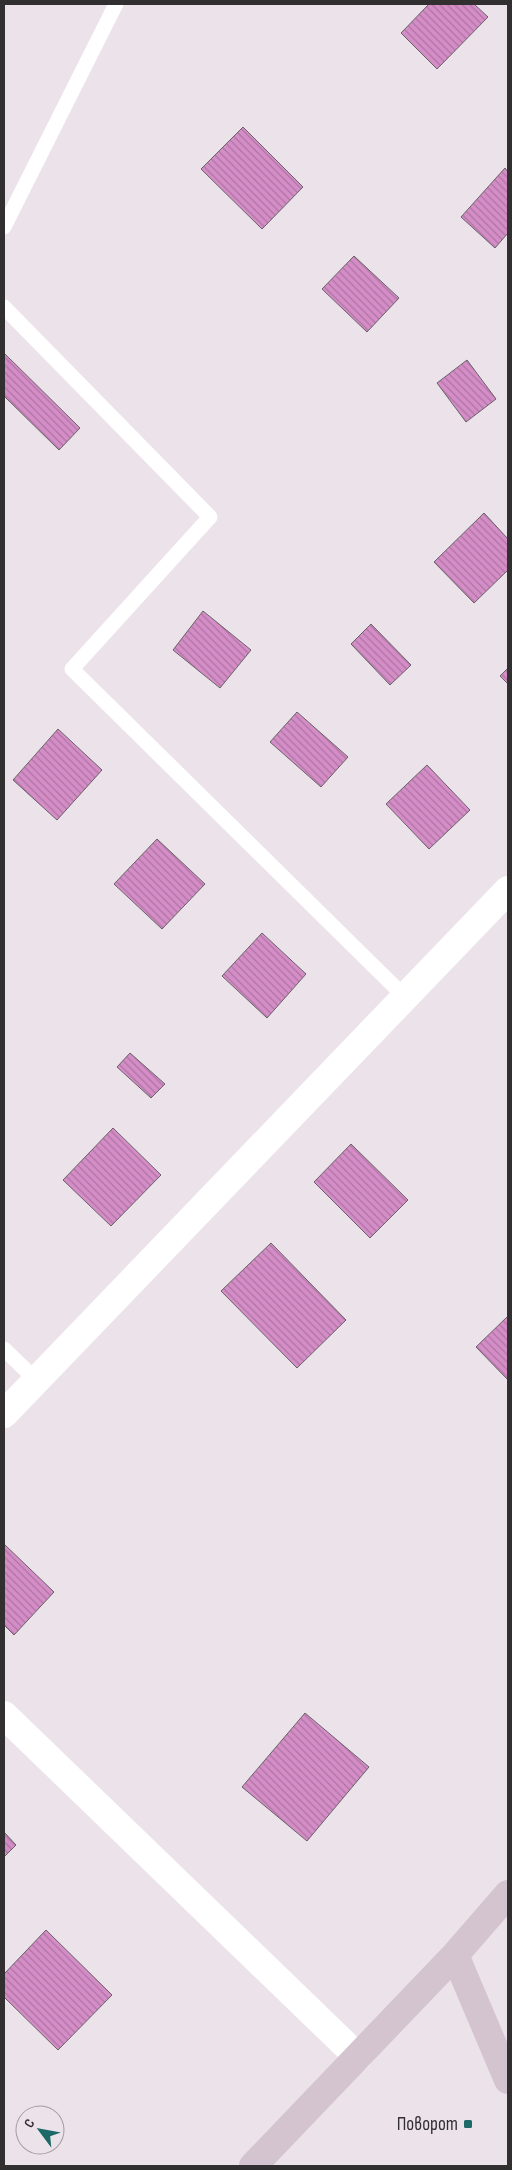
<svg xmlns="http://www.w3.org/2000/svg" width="512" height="2170" viewBox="0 0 512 2170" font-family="'Sofia Sans Condensed',sans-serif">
	<defs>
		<pattern id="building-back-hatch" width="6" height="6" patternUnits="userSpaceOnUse" patternTransform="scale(1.25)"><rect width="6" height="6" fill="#d58dc7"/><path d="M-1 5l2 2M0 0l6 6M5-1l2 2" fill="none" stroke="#ad74a2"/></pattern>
	</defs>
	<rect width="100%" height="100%" fill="#ece3ea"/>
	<!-- building -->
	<path fill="url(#building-back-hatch)" stroke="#696268" d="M 429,4 L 474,4 L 488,17 L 437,69 L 401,33 Z
		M 243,127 L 303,187 L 262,229 L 201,169 Z
		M 505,168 L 508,172 L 508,233 L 495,248 L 461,217 Z
		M 354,256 L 399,298 L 367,332 L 322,289 Z
		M 4,353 L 80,428 L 59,450 L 4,396 Z
		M 467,360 L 496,399 L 466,422 L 437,383 Z
		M 484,513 L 508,539 L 508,570 L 474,603 L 434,562 Z
		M 203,611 L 251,650 L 220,688 L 173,650 Z
		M 371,624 L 411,665 L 390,685 L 351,644 Z
		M 508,668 L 508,684 L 500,676 Z
		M 297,712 L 348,757 L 321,787 L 270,742 Z
		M 58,729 L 102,770 L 57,820 L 13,780 Z
		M 427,765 L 470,810 L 429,849 L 386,804 Z
		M 157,839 L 205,884 L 162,929 L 114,884 Z
		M 262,933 L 306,974 L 267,1018 L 222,976 Z
		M 130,1053 L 165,1084 L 151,1098 L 117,1067 Z
		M 113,1128 L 161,1175 L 111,1226 L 63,1180 Z
		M 351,1144 L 408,1200 L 370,1238 L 314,1182 Z
		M 271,1243 L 346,1320 L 297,1368 L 221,1291 Z
		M 508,1316 L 508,1380 L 476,1347 Z
		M 4,1544 L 54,1592 L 14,1635 L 4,1625 Z
		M 305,1713 L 369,1767 L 307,1841 L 242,1787 Z
		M 4,1832 L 16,1845 L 4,1857 Z
		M 46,1930 L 112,1995 L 58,2050 L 4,1997 L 4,1974 Z"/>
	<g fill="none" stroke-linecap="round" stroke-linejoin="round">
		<!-- lane -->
		<path stroke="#fff" stroke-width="15" d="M 4,227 L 116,4
			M 4,307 L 210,517 L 72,669 L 405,997
			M 4,1349 L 36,1380"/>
		<!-- street -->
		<path stroke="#fff" stroke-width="28" d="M 4,1414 L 508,890
			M 4,1715 L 358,2057"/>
		<!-- secondary -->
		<path stroke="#d3c4d0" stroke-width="28" d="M 455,1955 L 508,2080
			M 253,2166 L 455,1955 L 508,1894"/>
	</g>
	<!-- markers -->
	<rect fill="#1d6968" stroke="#ece3ea" stroke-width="2" x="463" y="2119" width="10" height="10" rx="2.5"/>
	<g text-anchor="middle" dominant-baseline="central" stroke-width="4" stroke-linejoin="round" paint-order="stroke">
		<!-- poi labels -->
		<g font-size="19" fill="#322f31" stroke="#ece3ea" text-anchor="end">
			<text x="458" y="2124">Поворот</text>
		</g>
	</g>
	<!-- border -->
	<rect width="512" height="2170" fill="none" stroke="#322f31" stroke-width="10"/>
	<!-- north arrow -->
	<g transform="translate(40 2130) rotate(302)"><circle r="24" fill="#ece3ea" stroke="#a29ba0"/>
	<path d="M0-4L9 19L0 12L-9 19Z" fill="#1d6968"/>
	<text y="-8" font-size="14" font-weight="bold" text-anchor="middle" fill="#322f31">С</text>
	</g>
</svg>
